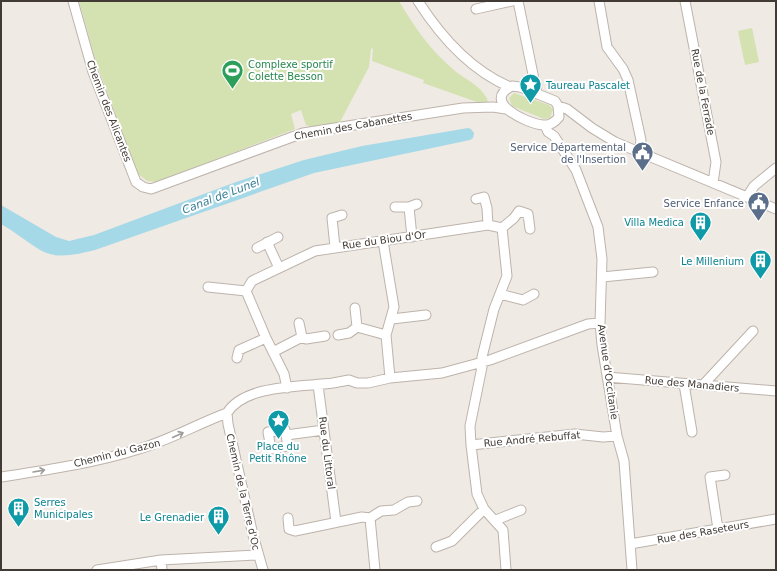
<svg xmlns="http://www.w3.org/2000/svg" width="777" height="571" viewBox="0 0 777 571" font-family="'DejaVu Sans',sans-serif">
	<rect width="100%" height="100%" fill="#f0eae4"/>
	<!-- green -->
	<path fill="#d4e1b1" d="M 79,1 L 399,1 C 415,28 431,51 455,71 C 465,79 485,88 488,102 L 477,102 L 423,83 L 424,80 L 372,61 L 373,48 L 371,49 L 369,67 L 340,122 L 312,127 L 306,125 L 301,110 L 291,114 L 295,129 L 157,182 L 147,181 L 137,173 L 96,62 Z
		M 752,28 L 759,62 L 745,65 L 738,31 Z
		M 514,93 L 549,105 L 553,109 L 550,118 L 544,119 L 512,106 L 509,98 Z"/>
	<!-- water -->
	<path fill="#a6d9e8" d="M 468,128 L 471,129 L 474,133 L 473,138 L 470,140 L 314,173 L 95,250 C 78,254 57,260 40,250 C 27,242 15,232 1,224 L 1,205 L 56,237 L 69,241 L 94,235 L 236,182 L 304,160 L 362,146 Z"/>
	<g fill="none" stroke-linecap="round" stroke-linejoin="round">
		<defs>
			<path id="minor" d="M 73,1 L 93,72 L 136,182 L 143,187 L 151,189 L 303,133 L 463,108 L 493,107 L 506,109
				M 418,1 C 441,37 470,70 510,87
				M 518,1 L 537,94
				M 599,1 L 607,47 L 623,69 L 628,80 L 641,140 L 639,153
				M 685,1 L 716,162 L 713,183
				M 476,9 L 512,1
				M 512,86 L 520,87 L 555,101 L 558,106 L 559,117 C 555,122 550,126 543,125 C 528,124 480,102 512,86 Z
				M 558,106 L 567,109 L 592,128 L 615,142 L 776,209
				M 545,125 L 548,132 L 554,136 L 576,170 L 598,227 L 602,259 L 600,323 L 602,345 L 617,436 L 624,461 L 632,570
				M 747,197 L 754,186 L 776,168
				M 476,199 L 484,197 L 487,208 L 488,225
				M 395,207 L 409,207 L 417,204
				M 409,207 L 412,237
				M 502,228 L 514,218 L 519,211 L 528,214 L 530,229
				M 383,241 L 394,307 L 386,335 L 390,378
				M 267,242 L 279,268
				M 335,247 L 332,218 L 342,215
				M 257,248 L 278,237
				M 602,277 L 653,272
				M 208,287 L 246,291
				M 500,294 L 523,300 L 534,294
				M 355,308 L 357,327
				M 392,319 L 426,315
				M 299,323 L 302,337
				M 357,327 L 386,335
				M 338,335 L 349,333 L 357,327
				M 302,337 L 306,339 L 325,336
				M 273,352 L 302,337
				M 237,358 L 239,350 L 266,338
				M 607,377 L 776,391
				M 684,384 L 692,432
				M 318,385 L 336,522
				M 703,385 L 753,331
				M 287,388 L 284,374 L 266,338 L 246,291 L 252,281 L 315,251 L 488,225 L 502,228 L 507,276 L 494,309 L 482,357 L 482,367 L 470,426 L 471,445 L 477,494 L 484,509 L 503,530 L 506,570
				M 227,413 C 245,384 302,387 333,383 L 349,380 L 357,383 L 368,383 L 390,378 L 442,373 L 490,360 L 588,324 L 600,323
				M 227,413 L 228,424 L 253,535 L 263,570
				M 285,430 L 288,446 L 271,449 L 268,432 Z
				M 286,435 L 324,430
				M 471,445 L 575,434 L 603,437 L 617,436
				M 1,477 C 47,470 95,463 139,449 C 170,440 197,424 227,413
				M 288,518 L 289,529 L 295,531 L 362,517 L 370,518 L 375,570
				M 370,518 L 381,511 L 394,510 L 408,502 L 417,501
				M 496,520 L 521,510
				M 718,529 L 710,477 L 725,475
				M 630,544 L 776,519
				M 436,547 L 452,541 L 484,509
				M 161,560 L 162,570
				M 97,570 L 161,560 L 257,555"/>
		</defs>
		<!-- minor casing -->
		<use href="#minor" stroke="#bdb3ab" stroke-width="11"/>
		<!-- minor -->
		<use href="#minor" stroke="#fff" stroke-width="9"/>
	</g>
	<!-- one-way arrows -->
	<defs><path id="oneway-shaft" d="M-6 0H5M1.5-3L5.5 0L1.5 3" fill="none" stroke-width="1.6" stroke-linecap="round" stroke-linejoin="round"/></defs>
	<g stroke="#a09c9a">
		<use href="#oneway-shaft" transform="translate(178 435) rotate(-24)"/>
		<use href="#oneway-shaft" transform="translate(39 471) rotate(-10)"/>
	</g>
	<!-- icons -->
	<defs>
		<symbol id="stadium-pin" viewBox="-11 -11 22 30"><path d="M0 17L-7.5 6A9.5 9.5 0 1 1 7.5 6Z" fill="#2e9e5b" stroke="#fff"/><path d="M0-5a6.5 5 0 1 0 0 10a6.5 5 0 1 0 0-10ZM-3.5-1.8h7v3.6h-7Z" fill="#fff"/></symbol>
		<symbol id="sight-pin" viewBox="-11 -11 22 30"><path d="M0 17L-7.5 6A9.5 9.5 0 1 1 7.5 6Z" fill="#0f9aa8" stroke="#fff"/><path d="M0-6L1.8-2.2L6-1.7L2.9 1.2L3.7 5.4L0 3.3L-3.7 5.4L-2.9 1.2L-6-1.7L-1.8-2.2Z" fill="#fff"/></symbol>
		<symbol id="civic-pin" viewBox="-11 -11 22 30"><path d="M0 17L-7.5 6A9.5 9.5 0 1 1 7.5 6Z" fill="#5c6f8a" stroke="#fff"/><path d="M-.6-6.5H3V-4.5H.6V-3L4-1V1h2V6H-6V1h2V-1L-.6-3ZM-1.2 2.5V6h2.4V2.5Z" fill="#fff"/></symbol>
		<symbol id="building-pin" viewBox="-11 -11 22 30"><path d="M0 17L-7.5 6A9.5 9.5 0 1 1 7.5 6Z" fill="#0f9aa8" stroke="#fff"/><path d="M-4-6H4V6H1V3H-1V6H-4ZM-2.5-4.3h1.7v1.8h-1.7ZM.8-4.3h1.7v1.8H.8ZM-2.5-1h1.7V.8h-1.7ZM.8-1h1.7V.8H.8Z" fill="#fff"/></symbol>
	</defs>
	<g fill-rule="evenodd">
		<use href="#stadium-pin" x="220" y="58" width="25" height="34"/>
		<use href="#sight-pin" x="518" y="72" width="25" height="34"/>
		<use href="#civic-pin" x="630" y="140" width="25" height="34"/>
		<use href="#civic-pin" x="746" y="190" width="25" height="34"/>
		<use href="#building-pin" x="688" y="210" width="25" height="34"/>
		<use href="#building-pin" x="748" y="248" width="25" height="34"/>
		<use href="#sight-pin" x="266" y="408" width="25" height="34"/>
		<use href="#building-pin" x="6" y="496" width="25" height="34"/>
		<use href="#building-pin" x="206" y="504" width="25" height="34"/>
	</g>
	<g text-anchor="middle" dominant-baseline="central" stroke-width="4" stroke-linejoin="round" paint-order="stroke">
		<!-- leisure labels -->
		<g font-size="10" fill="#27864d" stroke="#fff" text-anchor="start">
			<text x="248" y="64">Complexe sportif<tspan x="248" dy="12">Colette Besson</tspan></text>
		</g>
		<!-- culture labels -->
		<g font-size="10" fill="#0d838f" stroke="#fff" text-anchor="end">
			<text x="546" y="85" text-anchor="start">Taureau Pascalet</text>
			<text x="684" y="222">Villa Medica</text>
			<text x="744" y="261">Le Millenium</text>
			<text x="278" y="446" text-anchor="middle">Place du<tspan x="278" dy="12">Petit Rhône</tspan></text>
			<text x="34" y="502" text-anchor="start">Serres<tspan x="34" dy="12">Municipales</tspan></text>
			<text x="204" y="517">Le Grenadier</text>
		</g>
		<!-- street labels -->
		<g font-size="10" fill="#423a35" stroke="#fff">
			<text transform="translate(703 92) rotate(79)">Rue de la Ferrade</text>
			<text transform="translate(109 111) rotate(69)">Chemin des Alicantes</text>
			<text transform="translate(353 126) rotate(-10)">Chemin des Cabanettes</text>
			<text transform="translate(384 240) rotate(-8)">Rue du Biou d'Or</text>
			<text transform="translate(608 372) rotate(82)">Avenue d'Occitanie</text>
			<text transform="translate(692 384) rotate(5)">Rue des Manadiers</text>
			<text transform="translate(532 439) rotate(-5)">Rue André Rebuffat</text>
			<text transform="translate(117 453) rotate(-14)">Chemin du Gazon</text>
			<text transform="translate(327 453) rotate(83)">Rue du Littoral</text>
			<text transform="translate(243 492) rotate(77)">Chemin de la Terre d'Oc</text>
			<text transform="translate(703 532) rotate(-10)">Rue des Raseteurs</text>
		</g>
		<!-- service labels -->
		<g font-size="10" fill="#4e5e75" stroke="#fff" text-anchor="end">
			<text x="626" y="147">Service Départemental<tspan x="626" dy="12">de l'Insertion</tspan></text>
			<text x="744" y="203">Service Enfance</text>
		</g>
		<!-- water labels -->
		<g font-size="11" font-style="italic" fill="#367d94" stroke="#fff">
			<text transform="translate(221 196) rotate(-21)">Canal de Lunel</text>
		</g>
	</g>
	<!-- border -->
	<rect width="777" height="571" fill="none" stroke="#423a35" stroke-width="4"/>
</svg>
